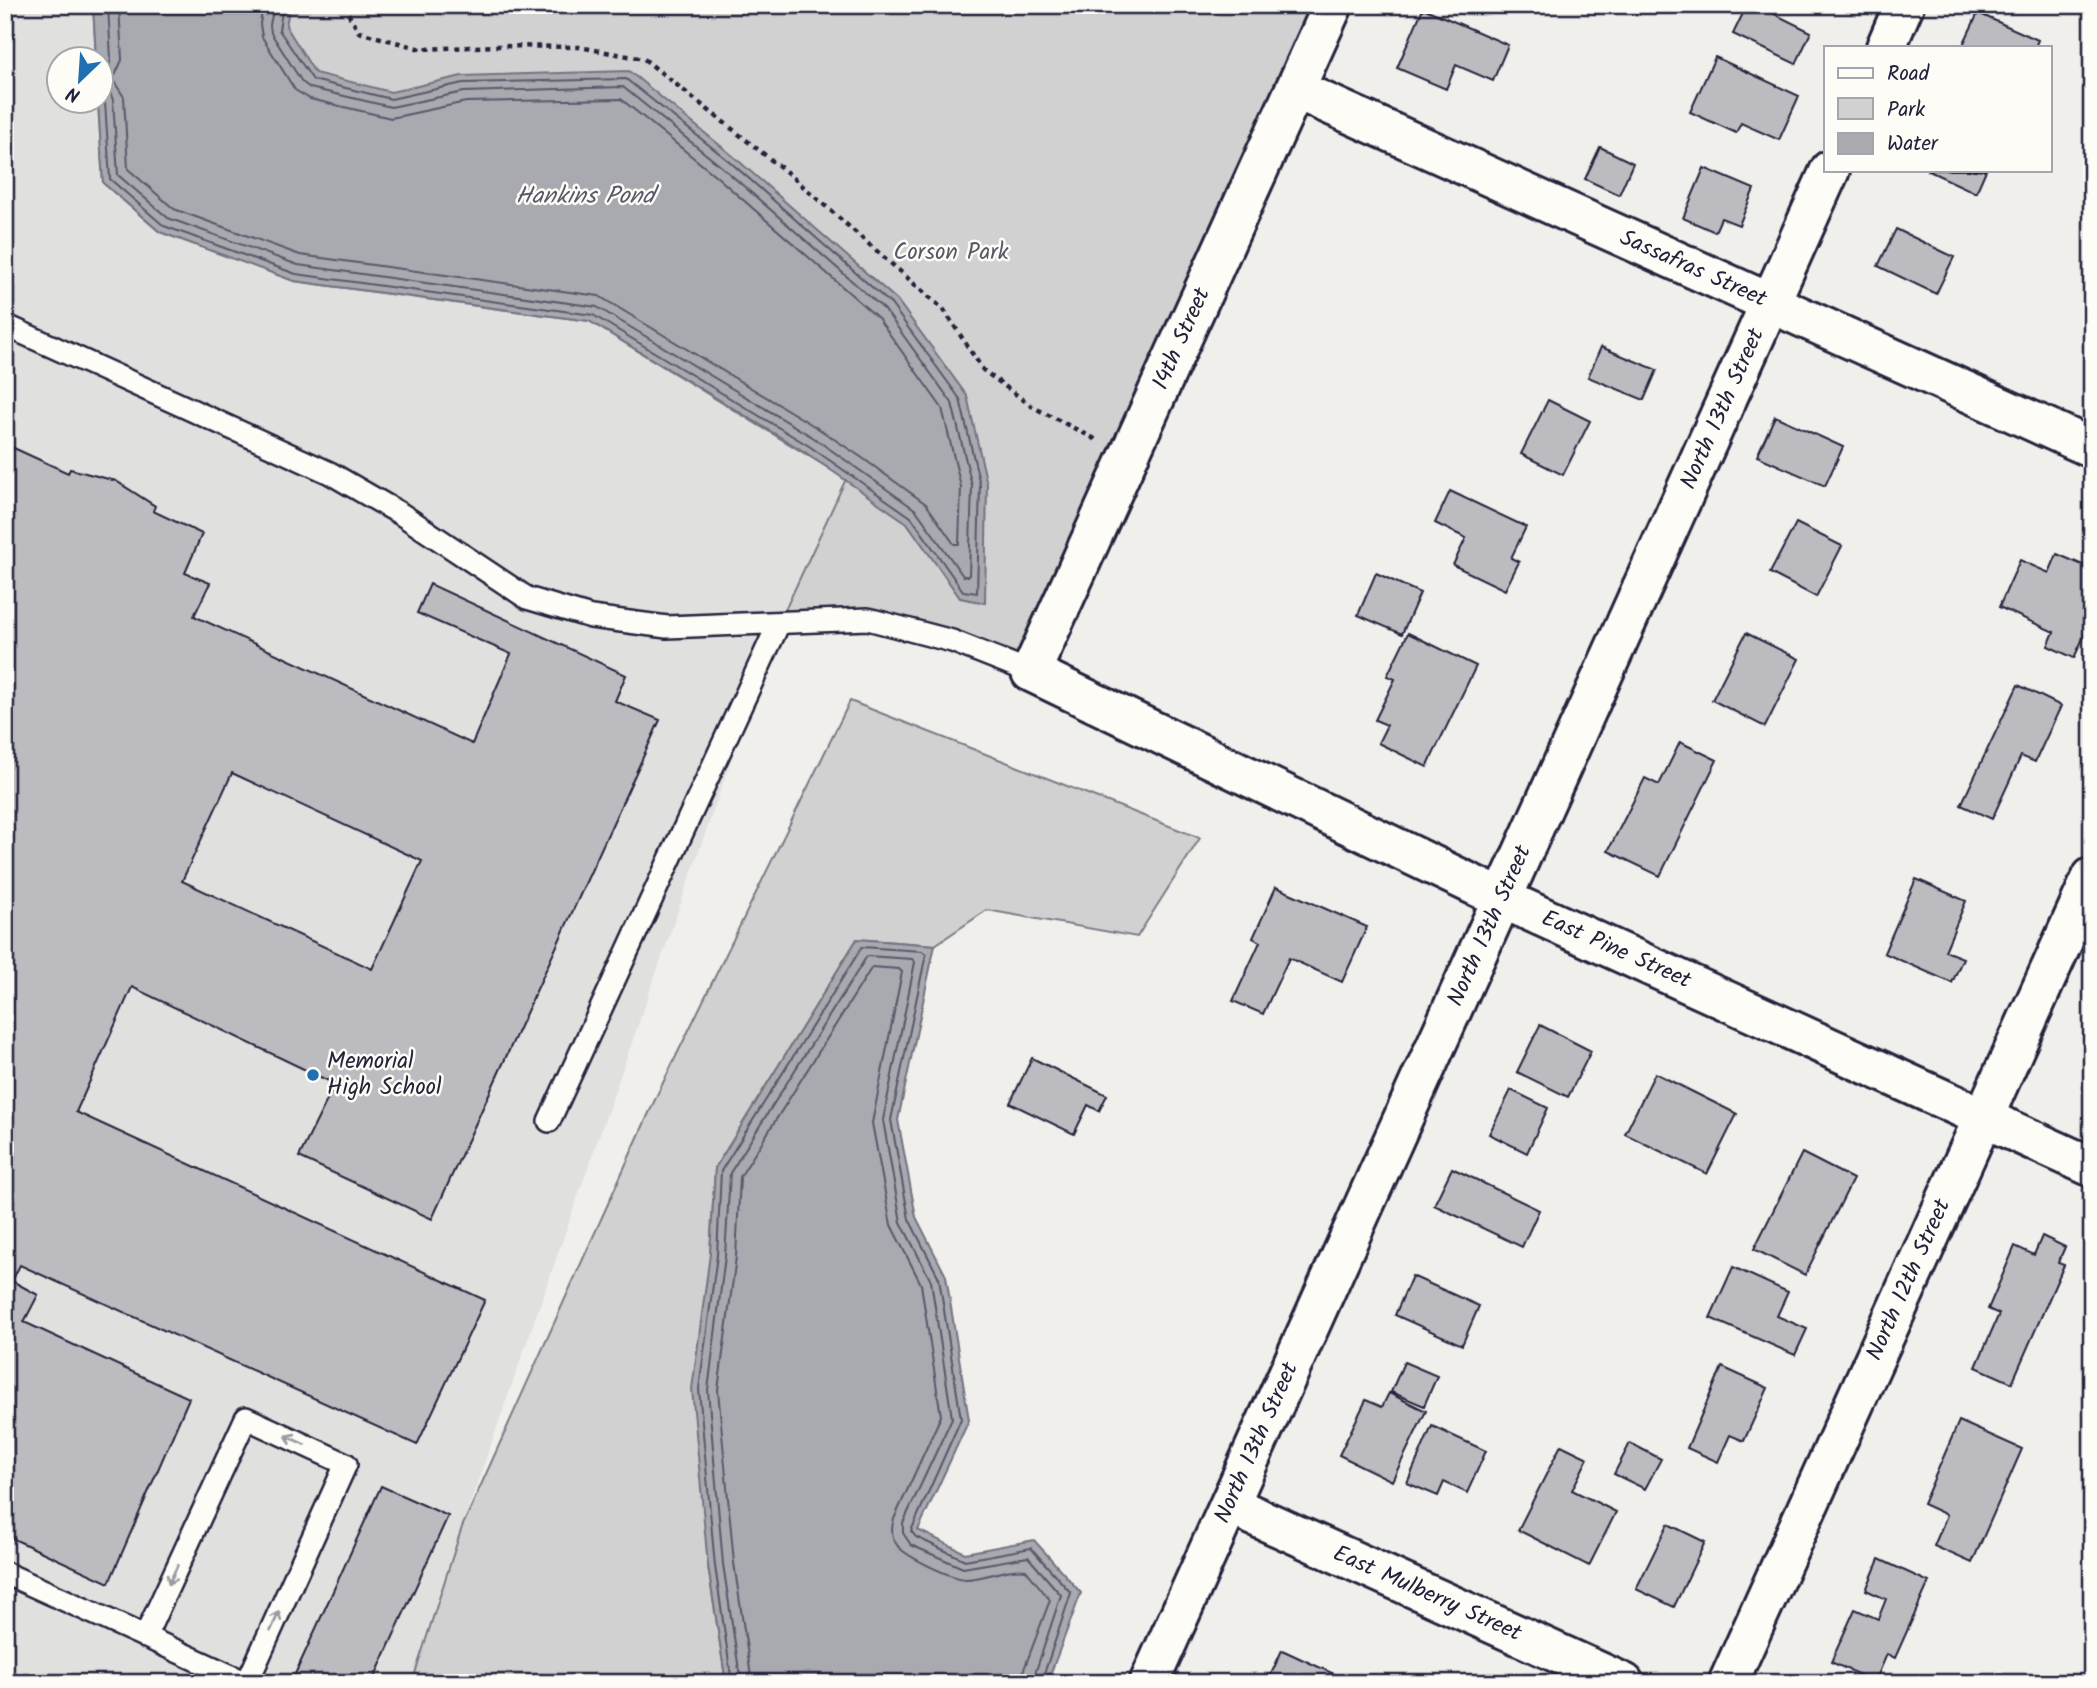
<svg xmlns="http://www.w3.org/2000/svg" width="2097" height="1688" viewBox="0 0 2097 1688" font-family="Kalam,sans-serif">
	<rect width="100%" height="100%" fill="#f0efec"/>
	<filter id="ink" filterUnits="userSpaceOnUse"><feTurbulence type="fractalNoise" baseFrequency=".0143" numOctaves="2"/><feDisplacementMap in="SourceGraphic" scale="14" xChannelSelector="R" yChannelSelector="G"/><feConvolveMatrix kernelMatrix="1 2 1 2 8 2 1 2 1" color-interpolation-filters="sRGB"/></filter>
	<g filter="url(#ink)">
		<!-- built -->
		<path fill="#e0e0df" d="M 5,5 L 93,5 L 96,59 L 60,60 L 60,102 L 98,102 L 103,183 L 294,281 L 589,321 L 846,479 L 779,623 L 462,1527 L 412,1683 L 5,1683 Z"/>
		<!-- green -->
		<path fill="#d2d1d1" stroke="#7a7a86" stroke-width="2" d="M 93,5 L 1333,5 L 1031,672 L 868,619 L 779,623 L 846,479 L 589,321 L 294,281 L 160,232 L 103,183 L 98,102 L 102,102 L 102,60 L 96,59 Z
			M 850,701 L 1200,838 L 1137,937 L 987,910 L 935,945 L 857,939 L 715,1168 L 710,1254 L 708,1566 L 726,1683 L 412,1683 L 462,1527 L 658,1093 Z"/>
		<!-- water -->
		<path fill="#a9a9b0" stroke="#737381" stroke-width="2" d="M 93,5 L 290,5 L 286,26 L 315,73 L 391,92 L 462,76 L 629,71 L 733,156 L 897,300 L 967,396 L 987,484 L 985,603 L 960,598 L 907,523 L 805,452 L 589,321 L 294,281 L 160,232 L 103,183 L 98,102 L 102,102 L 102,60 L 96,59 Z
			M 857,939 L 935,945 L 898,1120 L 916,1217 L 946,1276 L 969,1420 L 918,1530 L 965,1553 L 1034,1540 L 1081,1593 L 1047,1683 L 726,1683 L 708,1566 L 692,1389 L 710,1254 L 715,1168 Z"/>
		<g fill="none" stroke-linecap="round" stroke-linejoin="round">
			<!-- shore -->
			<path stroke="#58586a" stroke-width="2" d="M 119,5 L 122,60 L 113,80 L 124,97 L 128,169 L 174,209 L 300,255 L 599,296 L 819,429 L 861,457 L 926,504 L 954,544 L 959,544 L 961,487 L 942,408 L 878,318 L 716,176 L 621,99 L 466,102 L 391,118 L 310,99 L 295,90 L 262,37 L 260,24 L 263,5
				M 102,73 L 109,67 L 111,59 L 108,5
				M 102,87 L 110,92 L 113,100 L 118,175 L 168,218 L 298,265 L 597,307 L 814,438 L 916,510 L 963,576 L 969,576 L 972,486 L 952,403 L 885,310 L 723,168 L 623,87 L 464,92 L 391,107 L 310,88 L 302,82 L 271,33 L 270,25 L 274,5
				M 102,96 L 105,102 L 110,179 L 164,226 L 296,274 L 593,315 L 809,446 L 911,517 L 963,591 L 977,593 L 980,485 L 960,399 L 891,304 L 729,161 L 626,79 L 463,83 L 391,99 L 313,80 L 279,30 L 283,5
				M 732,1683 L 715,1566 L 699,1389 L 717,1255 L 721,1171 L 862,947 L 922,951 L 926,954 L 891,1120 L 909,1219 L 939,1278 L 961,1419 L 911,1531 L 916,1537 L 965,1560 L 1031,1548 L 1071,1593 L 1041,1683
				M 741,1683 L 723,1564 L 708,1390 L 725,1256 L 730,1173 L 867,956 L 912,959 L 915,962 L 883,1120 L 901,1222 L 931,1281 L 952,1418 L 903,1523 L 903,1533 L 911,1545 L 963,1568 L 1028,1557 L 1061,1595 L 1032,1683
				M 752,1683 L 734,1563 L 718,1390 L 736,1257 L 740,1177 L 872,967 L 899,969 L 902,972 L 872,1123 L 891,1225 L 921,1284 L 941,1416 L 894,1519 C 891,1528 891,1537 897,1545 C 904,1556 953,1579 966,1579 C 985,1579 1007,1567 1026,1570 L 1050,1600 L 1023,1672 L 1022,1683"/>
		</g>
		<!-- building -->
		<path fill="#bcbcc0" stroke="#22223b" stroke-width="2" fill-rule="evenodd" d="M 1747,5 L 1756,5 L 1811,32 L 1796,64 L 1733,34 Z
			M 1423,8 L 1508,45 L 1493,81 L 1456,65 L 1446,89 L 1397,68 Z
			M 1978,13 L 2038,40 L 2035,47 L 1962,47 Z
			M 1715,57 L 1799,96 L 1779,140 L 1741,123 L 1736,133 L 1690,112 Z
			M 1600,147 L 1633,163 L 1619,195 L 1585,179 Z
			M 1704,168 L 1754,189 L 1739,225 L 1721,218 L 1715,232 L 1683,218 Z
			M 1927,170 L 1986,170 L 1976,193 Z
			M 1896,229 L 1954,257 L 1936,294 L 1878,266 Z
			M 1601,347 L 1657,370 L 1644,400 L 1588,377 Z
			M 1548,400 L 1590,421 L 1563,475 L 1521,454 Z
			M 1775,416 L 1843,447 L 1825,486 L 1757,456 Z
			M 5,444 L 68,473 L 70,469 L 116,481 L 155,506 L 153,511 L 202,534 L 185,573 L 210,583 L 194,616 L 472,744 L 511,654 L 417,613 L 430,584 L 626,675 L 615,701 L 660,720 L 432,1219 L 299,1157 L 335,1084 L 132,987 L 76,1112 L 485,1300 L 417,1445 L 20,1265 L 12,1281 L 38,1295 L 24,1322 L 189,1398 L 109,1583 L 5,1535 ZM 232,773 L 422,861 L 372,969 L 182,881 Z
			M 1450,491 L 1526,527 L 1511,558 L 1519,562 L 1505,590 L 1453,565 L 1466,538 L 1435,523 Z
			M 1796,523 L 1842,546 L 1816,597 L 1770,573 Z
			M 2057,554 L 2092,569 L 2092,619 L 2074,658 L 2048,646 L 2054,632 L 1999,607 L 2020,560 L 2049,573 Z
			M 1376,573 L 1420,593 L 1402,634 L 1358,615 Z
			M 1408,633 L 1476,666 L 1427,767 L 1378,743 L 1387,725 L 1375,720 L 1395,679 L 1387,676 Z
			M 1746,633 L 1799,659 L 1765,727 L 1712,700 Z
			M 2018,685 L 2061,706 L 2035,762 L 2021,756 L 1992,819 L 1961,805 Z
			M 1680,742 L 1717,760 L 1660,876 L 1608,851 L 1645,778 L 1659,785 Z
			M 1916,879 L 1966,901 L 1945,951 L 1963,958 L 1952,983 L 1884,953 Z
			M 1276,887 L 1367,927 L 1342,982 L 1289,958 L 1263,1014 L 1233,1001 L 1260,942 L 1253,938 Z
			M 1540,1025 L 1591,1051 L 1568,1097 L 1517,1072 Z
			M 1032,1058 L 1107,1095 L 1099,1111 L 1088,1105 L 1074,1134 L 1010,1103 Z
			M 1655,1073 L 1737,1114 L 1707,1174 L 1625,1134 Z
			M 1511,1090 L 1548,1108 L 1527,1153 L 1489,1134 Z
			M 1802,1153 L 1853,1179 L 1805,1275 L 1754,1249 Z
			M 1452,1168 L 1539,1210 L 1522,1247 L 1434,1205 Z
			M 2042,1236 L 2065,1247 L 2058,1263 L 2064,1265 L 2012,1383 L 1976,1367 L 1999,1314 L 1988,1309 L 2015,1246 L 2034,1255 Z
			M 1733,1267 L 1788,1292 L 1777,1316 L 1807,1329 L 1795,1355 L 1710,1318 Z
			M 1412,1276 L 1479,1306 L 1462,1345 L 1395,1315 Z
			M 1404,1362 L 1437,1376 L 1424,1406 L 1391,1392 Z
			M 1722,1367 L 1768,1388 L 1744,1441 L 1730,1435 L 1718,1462 L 1687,1448 Z
			M 1389,1393 L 1426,1411 L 1392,1481 L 1339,1455 L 1366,1400 L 1382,1407 Z
			M 1959,1421 L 2022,1449 L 1972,1563 L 1934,1546 L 1947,1515 L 1923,1504 Z
			M 1432,1426 L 1486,1451 L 1467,1493 L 1444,1482 L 1438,1496 L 1407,1483 Z
			M 1630,1443 L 1661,1459 L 1645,1489 L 1614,1474 Z
			M 1561,1445 L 1588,1458 L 1572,1490 L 1616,1512 L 1589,1566 L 1518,1530 Z
			M 381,1486 L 448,1516 L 372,1683 L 291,1683 Z
			M 1668,1524 L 1705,1542 L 1674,1607 L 1636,1589 Z
			M 1879,1559 L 1929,1582 L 1895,1658 L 1887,1654 L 1875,1682 L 1831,1662 L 1855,1609 L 1878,1619 L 1886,1599 L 1866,1590 Z
			M 1282,1650 L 1334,1674 L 1330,1683 L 1267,1683 Z"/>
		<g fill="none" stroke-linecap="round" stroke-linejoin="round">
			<defs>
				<path id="lane" d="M 5,325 L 330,473 L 401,514 L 527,598 L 591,617 L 667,627 L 868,619 L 952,641 L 1031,672
					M 549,1121 L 779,623
					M 5,1573 L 247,1683
					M 145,1637 L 246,1418 L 346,1464 L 247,1683"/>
				<path id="street" d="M 1333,5 L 1031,672 L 1503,899 L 2092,1167
					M 1886,47 L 1904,5
					M 1295,89 L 2092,448
					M 1230,1505 L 1624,1683
					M 1149,1683 L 1830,170
					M 1728,1683 L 2092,877"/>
			</defs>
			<!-- lane casing -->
			<use href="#lane" stroke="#22223b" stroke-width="26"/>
			<!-- street casing -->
			<use href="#street" stroke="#22223b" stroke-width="44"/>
			<!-- path -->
			<path stroke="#22223b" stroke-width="4.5" stroke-dasharray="5 5" stroke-linecap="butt" d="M 343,5 L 359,32 L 421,49 L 498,46 L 579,47 L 644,59 L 789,174 L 944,310 L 983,370 L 1033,407 L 1097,440"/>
			<!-- lane -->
			<use href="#lane" stroke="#fdfcf7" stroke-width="21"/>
			<!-- street -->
			<use href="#street" stroke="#fdfcf7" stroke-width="38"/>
		</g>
		<!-- one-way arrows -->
		<defs><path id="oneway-shaft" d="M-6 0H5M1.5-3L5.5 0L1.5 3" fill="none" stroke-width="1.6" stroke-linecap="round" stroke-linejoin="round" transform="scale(1.75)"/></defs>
		<g stroke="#9a9aa2">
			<use href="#oneway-shaft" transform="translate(295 1440) rotate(-155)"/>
			<use href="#oneway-shaft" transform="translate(173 1575) rotate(115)"/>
			<use href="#oneway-shaft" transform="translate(275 1621) rotate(-66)"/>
		</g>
	</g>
	<!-- markers -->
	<circle fill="#1f6fb2" stroke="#fdfcf7" stroke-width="2.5" cx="313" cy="1075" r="7"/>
	<g text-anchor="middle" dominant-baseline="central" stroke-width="5" stroke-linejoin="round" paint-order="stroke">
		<!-- park labels -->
		<g font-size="23" fill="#575768" stroke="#fdfcf7">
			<text x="951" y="253">Corson Park</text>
		</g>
		<!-- street labels -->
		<g font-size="23" fill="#22223b" stroke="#fdfcf7">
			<text transform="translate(1693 269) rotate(24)">Sassafras Street</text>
			<text transform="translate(1182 339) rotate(-66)">14th Street</text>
			<text transform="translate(1723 409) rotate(-66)">North 13th Street</text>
			<text transform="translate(1490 926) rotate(-66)">North 13th Street</text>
			<text transform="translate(1616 950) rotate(24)">East Pine Street</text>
			<text transform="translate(1909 1280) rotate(-66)">North 12th Street</text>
			<text transform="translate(1257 1443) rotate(-66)">North 13th Street</text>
			<text transform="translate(1427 1594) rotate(24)">East Mulberry Street</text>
		</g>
		<!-- poi labels -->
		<g font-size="23" fill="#22223b" stroke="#fdfcf7" text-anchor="start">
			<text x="327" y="1062">Memorial<tspan x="327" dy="26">High School</tspan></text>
		</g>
		<!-- water labels -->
		<g font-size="24" font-style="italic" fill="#58586a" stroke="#fdfcf7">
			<text x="585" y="196">Hankins Pond</text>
		</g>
	</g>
	<!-- margin -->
	<rect width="2097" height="1688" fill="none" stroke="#fdfcf7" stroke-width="28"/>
	<rect x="14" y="14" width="2069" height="1660" fill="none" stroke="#22223b" stroke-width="2.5" filter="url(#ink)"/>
	<!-- legend -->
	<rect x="1824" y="46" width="228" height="126" fill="#fdfcf7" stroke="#a5a5ac" stroke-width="2"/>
	<rect x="1838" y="68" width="35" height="10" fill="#fdfcf7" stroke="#a5a5ac" stroke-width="2"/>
	<text x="1887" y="80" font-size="21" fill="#22223b">Road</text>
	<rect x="1838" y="98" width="35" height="21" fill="#d2d1d1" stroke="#a5a5ac" stroke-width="2"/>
	<text x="1887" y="116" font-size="21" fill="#22223b">Park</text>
	<rect x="1838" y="133" width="35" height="21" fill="#a9a9b0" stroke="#a5a5ac" stroke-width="2"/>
	<text x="1887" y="150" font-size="21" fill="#22223b">Water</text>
	<!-- north arrow -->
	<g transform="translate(80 80) rotate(205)"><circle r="33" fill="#fdfcf7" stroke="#a5a5ac" stroke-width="2"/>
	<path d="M0-5L12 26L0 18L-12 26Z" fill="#1f6fb2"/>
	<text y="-10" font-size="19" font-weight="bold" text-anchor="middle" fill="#22223b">N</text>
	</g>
</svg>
